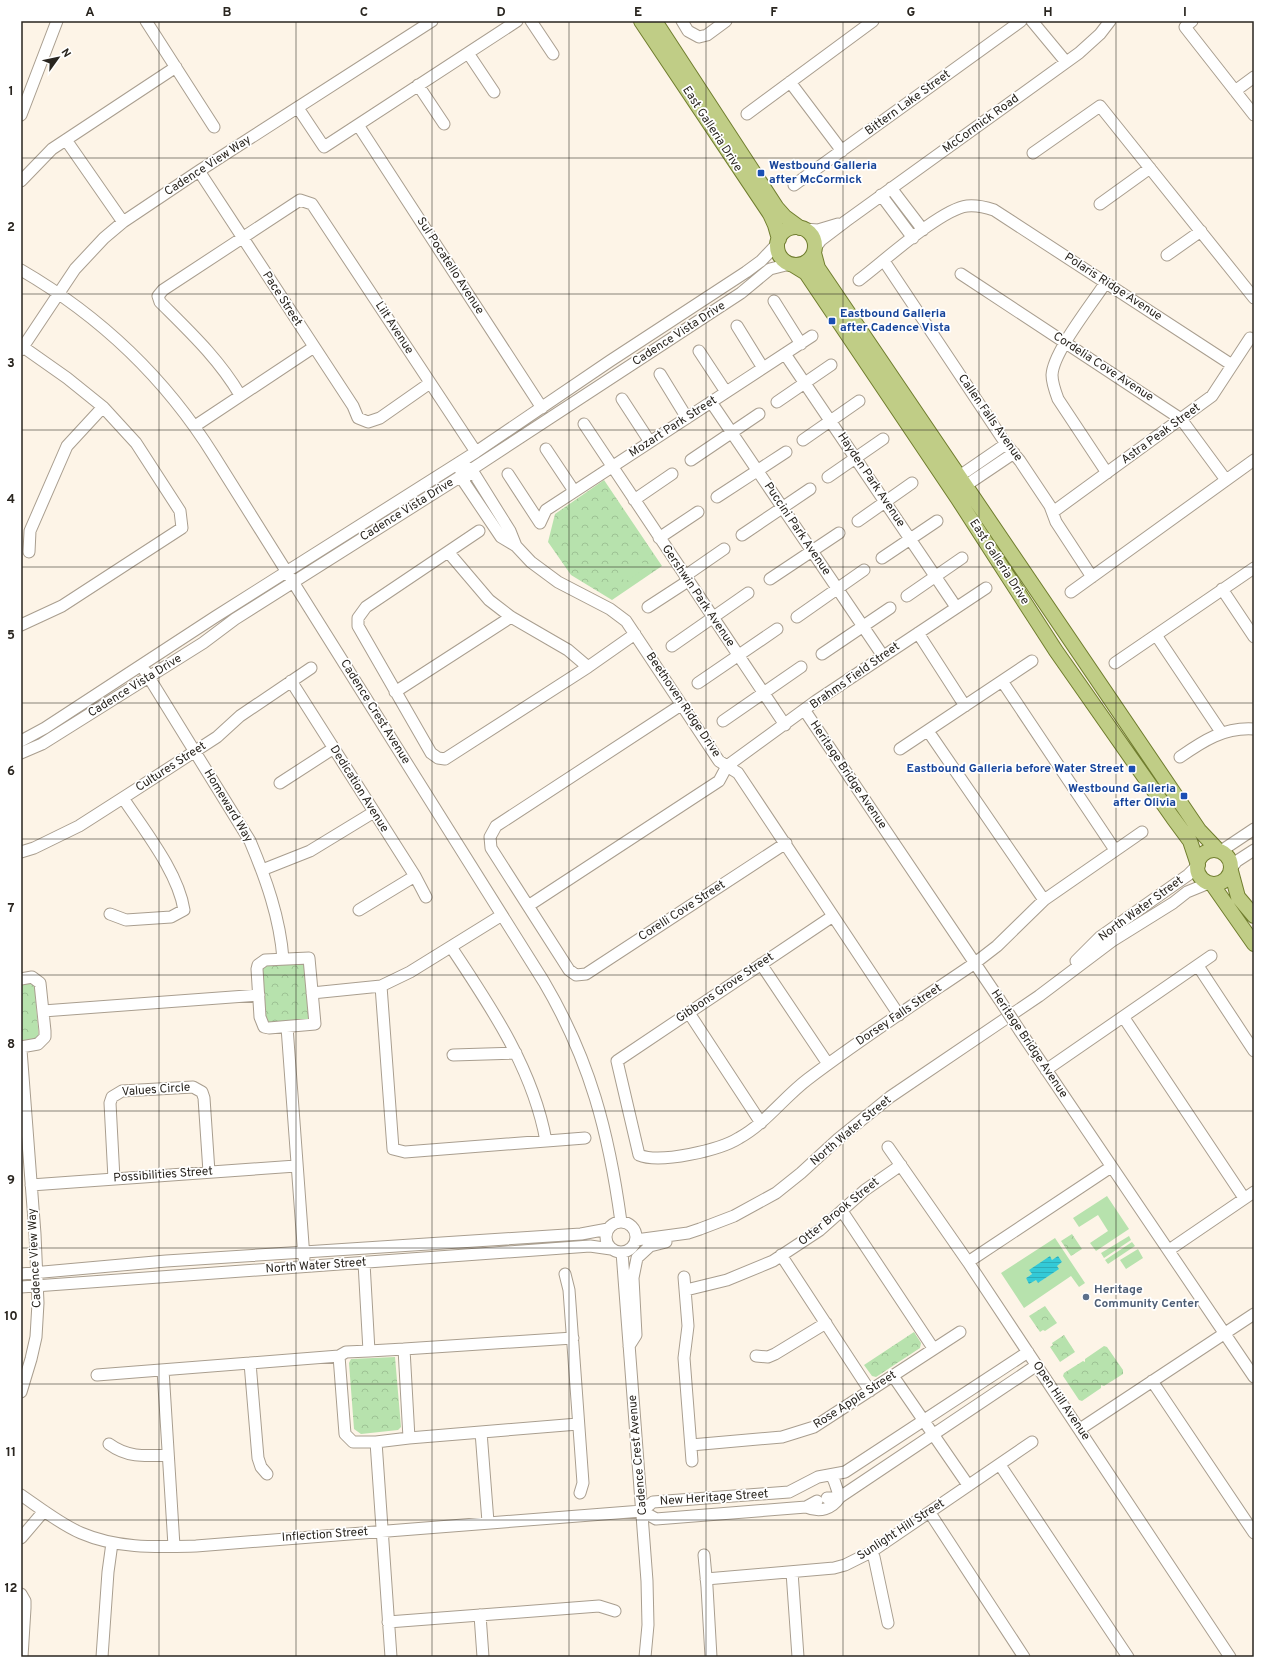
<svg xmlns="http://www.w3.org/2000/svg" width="1275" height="1678" viewBox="0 0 1275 1678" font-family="Overpass,sans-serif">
	<defs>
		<pattern id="park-crowns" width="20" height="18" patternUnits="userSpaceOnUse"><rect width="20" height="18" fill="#b7e2ad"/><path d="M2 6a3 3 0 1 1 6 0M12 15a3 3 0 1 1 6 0" fill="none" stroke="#9dc294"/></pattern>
		<pattern id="water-rules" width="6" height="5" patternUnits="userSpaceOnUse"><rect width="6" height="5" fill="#33cad7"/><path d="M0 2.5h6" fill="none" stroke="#2dadb8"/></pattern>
	</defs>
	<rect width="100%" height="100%" fill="#fdf4e7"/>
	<!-- park -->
	<path fill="url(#park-crowns)" d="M 604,480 L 662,566 L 612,600 L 571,575 L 548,542 L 555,514 Z
		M 297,963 L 307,964 L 313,1012 L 308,1021 L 272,1025 L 264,1020 L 261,968 L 266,964 Z
		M 30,982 L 35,985 L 37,991 L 35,994 L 39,1038 L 30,1042 L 28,1040 L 21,1040 L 21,984 Z
		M 1072,1234 L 1082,1249 L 1071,1256 L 1061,1241 Z
		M 1045,1306 L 1057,1323 L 1045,1331 L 1043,1330 L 1040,1332 L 1029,1316 Z
		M 914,1332 L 921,1343 L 920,1348 L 876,1377 L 872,1376 L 864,1365 Z
		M 1064,1335 L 1075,1352 L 1060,1362 L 1050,1347 L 1053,1345 L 1052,1343 Z
		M 1104,1346 L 1107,1347 L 1123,1370 L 1123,1374 L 1104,1386 L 1101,1385 L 1101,1388 L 1082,1401 L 1079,1400 L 1063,1376 L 1064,1373 L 1083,1361 L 1085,1362 L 1085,1359 Z
		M 395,1357 L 401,1427 L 398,1430 L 361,1434 L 354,1429 L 349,1363 L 351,1359 Z"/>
	<!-- pitch -->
	<path fill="#b7e2ad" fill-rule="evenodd" d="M 639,558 L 646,568 L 625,582 L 618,572 Z
		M 1107,1196 L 1129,1229 L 1096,1251 L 1090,1243 L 1108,1231 L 1098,1215 L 1079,1227 L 1073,1218 Z
		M 1129,1236 L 1131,1240 L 1104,1258 L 1101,1253 Z
		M 1055,1238 L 1085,1283 L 1079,1287 L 1071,1276 L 1024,1308 L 1001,1273 ZM 1050,1257 L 1052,1260 L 1062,1262 L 1056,1266 L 1058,1269 L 1038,1283 L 1036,1279 L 1030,1283 L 1026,1278 L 1032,1274 L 1030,1270 Z
		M 1132,1242 L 1135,1246 L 1108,1264 L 1105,1260 Z
		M 1138,1249 L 1143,1258 L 1126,1269 L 1120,1260 Z"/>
	<!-- water -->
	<path fill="url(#water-rules)" d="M 1050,1256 L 1052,1260 L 1058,1256 L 1062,1262 L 1057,1266 L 1059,1269 L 1038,1283 L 1036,1280 L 1029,1284 L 1026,1278 L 1032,1274 L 1029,1270 Z"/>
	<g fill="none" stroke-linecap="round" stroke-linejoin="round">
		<defs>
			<path id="minor" d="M 146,21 L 214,127
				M 531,21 L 553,54
				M 682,21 L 688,31 L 699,37 L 707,35 L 726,21
				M 1032,21 L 1066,62
				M 1192,21 L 1185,27 L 1254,115
				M 468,53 L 494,92
				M 790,82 L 842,151
				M 418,85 L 444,124
				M 1235,91 L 1254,77
				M 298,108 L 324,147 L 517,21
				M 747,114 L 873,21
				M 21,115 L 57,21
				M 358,125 L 542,408
				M 66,140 L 123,222
				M 1033,153 L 1100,106 L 1254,298
				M 199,171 L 353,406 L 358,418 L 368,422 L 380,418 L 430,383
				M 21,181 L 52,149 L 176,67
				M 794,185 L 1021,21
				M 891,188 L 923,230
				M 881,195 L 913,238
				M 1100,204 L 1150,168
				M 804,229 L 818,230 L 838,224
				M 815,248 L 821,240 L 846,221 L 1079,53 L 1100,34 L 1110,21
				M 1167,255 L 1201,231
				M 884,261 L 1006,444 L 1020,461 L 1050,506 L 1056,522 L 1092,577
				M 21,270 C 100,316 166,379 214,456 L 544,982 C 590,1060 609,1133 621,1222
				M 961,274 L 1181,419 L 1226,480
				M 859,280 C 883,262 941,209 967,206 C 977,205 985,207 994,210 L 1232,365
				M 1106,282 C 1092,304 1053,352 1052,375 C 1052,383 1055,391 1058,399 L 1107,473
				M 774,301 L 801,344
				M 737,326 L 763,368
				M 21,350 L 75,269 L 104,238 L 123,222 L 199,171 L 432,21
				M 699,351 L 726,392
				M 785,354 L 956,607
				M 660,374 L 687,418
				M 240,395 C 219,359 189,331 160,302 L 158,296 L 163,290 L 300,200 L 312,204 L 476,452
				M 622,399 L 650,442
				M 711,402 L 883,656
				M 777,402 L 831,365
				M 584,424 L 785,725
				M 195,426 L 314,347
				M 803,440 L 859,401
				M 546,449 L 574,491
				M 691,460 L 759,414
				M 468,468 L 464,482 L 501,537 L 516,546 L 531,562 L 558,582 L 610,609 L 626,621 L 719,761 L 738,773 L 899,1015
				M 461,472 L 475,475 L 510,531 L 516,546
				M 508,474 L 540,523
				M 828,477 L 883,439
				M 958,477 L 1006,444
				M 965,486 L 1014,453
				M 717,497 L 786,452
				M 634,500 L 672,474
				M 1053,512 L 1212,396 L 1250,338
				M 858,521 L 912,483
				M 540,523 L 546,510 L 812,336
				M 479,531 L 366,607 L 358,618 L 358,626 L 431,753 L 438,758 L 445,759 L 588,667 L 635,634
				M 742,535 L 810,489
				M 659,538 L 698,512
				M 29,552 L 30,531 L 67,446 L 103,407
				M 449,553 L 489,600 L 511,617 L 568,650 L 588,667
				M 882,558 L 937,521
				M 685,576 L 724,549
				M 770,579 L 839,533
				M 1222,589 L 1254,637
				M 1071,592 L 1254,460
				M 907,596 L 962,558
				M 648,607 L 688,581
				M 797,617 L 864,570
				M 21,625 L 62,606 L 182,528 L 180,511 L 136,443 L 103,407 L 67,378 L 23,347
				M 918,633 L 965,706
				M 1156,635 L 1221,732
				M 672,646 L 748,593
				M 822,654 L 890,608
				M 1115,663 L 1254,568
				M 145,671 L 250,841 C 266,879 280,918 283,959
				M 291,681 L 415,876 L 426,897
				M 1002,681 L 1115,850
				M 698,683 L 777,629
				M 395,692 L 511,617
				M 681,705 L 496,826 L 490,837 L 491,848 L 569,970 L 576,975 L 586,974 L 786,843
				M 805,711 L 999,999
				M 723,721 L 801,667
				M 928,731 L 1044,900
				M 21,741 L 45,728 L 215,617 L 476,452 L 610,361 L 746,272 L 761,261 L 778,243
				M 900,749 L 1032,661
				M 21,753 L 42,744 L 203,643 L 235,619 L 466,473 L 741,293 L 770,269 L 790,264
				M 1180,757 C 1203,741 1224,727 1254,729
				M 280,783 L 334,748
				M 1221,851 L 1254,829
				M 21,852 L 34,848 L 79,826 L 129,794 L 217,737 L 240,716 L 311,668
				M 1231,868 L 1237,861 L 1254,850
				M 262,870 L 310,851 L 374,812
				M 528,906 L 719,781 L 727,766 L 816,701 L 986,588
				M 359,910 L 415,876
				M 110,914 L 126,920 L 171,917 L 184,910 C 178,872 144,830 123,798
				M 833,916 L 617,1061 L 639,1155 C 660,1164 720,1150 739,1138 C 766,1123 784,1097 808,1079 C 862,1038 919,1001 975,963 L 997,946 L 1044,900 L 1142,832
				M 451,947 C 491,1007 533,1069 546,1141
				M 309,958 L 315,1024 L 269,1028 L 264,1027 L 260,1017 L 257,969 L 258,965 L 265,960 Z
				M 1076,961 L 1100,937 L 1188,875 L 1197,866
				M 761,964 L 828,1064
				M 1198,966 L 1254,1051
				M 21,979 L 32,977 L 40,983 L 45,1031 L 45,1037 L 38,1044 L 21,1047
				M 381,986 L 393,1149 L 405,1152 L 585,1138
				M 312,993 L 381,986 L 410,972 L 502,915
				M 43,1011 L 259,995
				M 689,1013 L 761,1123
				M 1124,1018 L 1244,1198
				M 287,1027 L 304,1258
				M 1020,1031 L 1254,1377
				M 21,1050 L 35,1234 L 38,1303 L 36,1337 L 31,1359 L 21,1392
				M 453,1055 L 516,1053
				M 1046,1070 L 1211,956
				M 888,1147 L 968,1262 L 1230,1657
				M 114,1179 L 110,1103 L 112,1097 L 122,1091 L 193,1087 L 202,1092 L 204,1098 L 209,1172
				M 31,1185 L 296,1166
				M 842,1211 L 933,1348
				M606 1237a15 15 0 1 1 30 0a15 15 0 1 1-30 0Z
				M 636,1240 L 688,1233 L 700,1229 L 734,1216 L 776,1193 L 801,1173 L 838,1139 L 890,1097 L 1039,996 L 1112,941 L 1173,903 L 1187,892 L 1209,883
				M 1169,1250 L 1254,1192
				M 622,1252 L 647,1581 L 648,1625 L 645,1657
				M 781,1255 L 870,1391
				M 968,1262 L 1111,1167
				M 364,1263 L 369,1351 L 346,1352 L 339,1356 L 345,1434 L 353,1442 L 376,1442 L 391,1657
				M 21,1274 L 166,1261 L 581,1234 L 608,1229
				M 565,1274 L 569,1290 L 583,1483 L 580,1493
				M 684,1277 L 688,1326 L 684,1358 L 692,1461
				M 21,1287 L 590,1246 L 611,1249
				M 686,1290 L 727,1280 L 773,1261 L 820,1230 L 865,1190 L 901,1165
				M 629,1346 L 636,1335 L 633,1278 L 637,1258 L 650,1246 L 666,1242
				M 404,1349 L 573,1338
				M 369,1351 L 404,1349 L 409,1438 L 376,1442
				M 756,1356 L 768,1357 L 775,1354 L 826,1323
				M 250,1363 L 258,1458 L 261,1467 L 267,1474
				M 163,1370 L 174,1546
				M 97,1375 L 339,1356
				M 893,1376 L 968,1485
				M 1152,1381 L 1254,1533
				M 1080,1429 L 1254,1314
				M 481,1432 L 488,1522
				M 409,1438 L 578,1424
				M 109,1444 C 128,1458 146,1456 168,1455
				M 691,1445 L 782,1437 L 814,1427 L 960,1332
				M 1000,1465 L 1128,1657
				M 21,1495 C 40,1508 60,1524 81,1533 C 118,1549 157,1547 196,1546 L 642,1511
				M 827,1498 L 840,1497 L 1037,1365
				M 806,1507 L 817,1501
				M 642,1511 L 653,1502 L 789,1492 L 818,1477 L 845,1472 L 1028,1352
				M 642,1511 L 656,1519 L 806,1507 C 820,1513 832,1509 840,1497 C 836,1489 836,1482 831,1475
				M 930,1513 L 1024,1657
				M 21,1538 L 44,1511
				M 871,1552 L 874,1557 L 888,1623
				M 704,1555 L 707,1587 L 711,1657
				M 792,1572 L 798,1657
				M 706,1579 L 834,1568 L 845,1565 L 871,1552 L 1032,1442
				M 21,1594 L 25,1601 L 25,1608 L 22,1657
				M 480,1615 L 483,1657
				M 388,1622 L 599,1606 L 615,1611
				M 102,1657 L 108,1572 L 112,1543"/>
			<path id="major" d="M 641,21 L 770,214 L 775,225 L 779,239
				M 655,21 L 777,208 L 785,217 L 800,228
				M777 246a19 19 0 1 1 38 0a19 19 0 1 1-38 0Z
				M 814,253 L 818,268 L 1199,830 L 1218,850
				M 793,265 L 806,273 L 958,499 L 1056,651 L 1173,818 L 1190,841 L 1198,865
				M1197 867a17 17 0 1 1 34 0a17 17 0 1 1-34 0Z
				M 1231,871 L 1238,897 L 1254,916
				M 1212,884 L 1254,944"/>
		</defs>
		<!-- minor casing -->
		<use href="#minor" stroke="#a99e8f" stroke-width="13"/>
		<!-- major casing -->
		<use href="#major" stroke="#707d2e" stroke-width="16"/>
		<!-- minor -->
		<use href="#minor" stroke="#fff" stroke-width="11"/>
		<!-- major -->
		<use href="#major" stroke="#c0cd86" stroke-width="14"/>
		<defs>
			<path id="minor-bridge" d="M 999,999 L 1020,1031"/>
		</defs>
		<!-- minor-bridge casing -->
		<use href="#minor-bridge" stroke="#a99e8f" stroke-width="13" stroke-linecap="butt"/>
		<!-- minor-bridge -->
		<use href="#minor-bridge" stroke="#fff" stroke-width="11"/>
	</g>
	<!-- grid -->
	<path fill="none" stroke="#29251f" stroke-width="1" stroke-opacity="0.55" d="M 159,21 L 159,1657M 296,21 L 296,1657M 432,21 L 432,1657M 569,21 L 569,1657M 706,21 L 706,1657M 843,21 L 843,1657M 979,21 L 979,1657M 1116,21 L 1116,1657M 21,158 L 1254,158M 21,294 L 1254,294M 21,430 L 1254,430M 21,567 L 1254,567M 21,703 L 1254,703M 21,839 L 1254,839M 21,975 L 1254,975M 21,1111 L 1254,1111M 21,1248 L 1254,1248M 21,1384 L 1254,1384M 21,1520 L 1254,1520"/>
	<!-- markers -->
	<g fill="#1a4fb4" stroke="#fff" stroke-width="1.5">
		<rect x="757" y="169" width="8" height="8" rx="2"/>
		<rect x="828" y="317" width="8" height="8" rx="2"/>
		<rect x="1128" y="765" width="8" height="8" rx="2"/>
		<rect x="1180" y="792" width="8" height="8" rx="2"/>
	</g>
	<circle fill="#5c6f8a" stroke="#fff" stroke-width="1.5" cx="1086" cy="1297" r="4"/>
	<g text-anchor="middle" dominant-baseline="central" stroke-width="3.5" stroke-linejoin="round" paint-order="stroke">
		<!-- street labels -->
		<g font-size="12" fill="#29251f" stroke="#fff">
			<text transform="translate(908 103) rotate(-36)">Bittern Lake Street</text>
			<text transform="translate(981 124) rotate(-36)">McCormick Road</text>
			<text transform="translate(712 129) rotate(57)">East Galleria Drive</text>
			<text transform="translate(208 166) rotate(-33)">Cadence View Way</text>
			<text transform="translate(450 266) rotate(57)">Sul Pocatello Avenue</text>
			<text transform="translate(1113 287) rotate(33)">Polaris Ridge Avenue</text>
			<text transform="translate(282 299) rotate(57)">Pace Street</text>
			<text transform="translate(394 328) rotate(57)">Lilt Avenue</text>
			<text transform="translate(679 334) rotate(-33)">Cadence Vista Drive</text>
			<text transform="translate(1103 367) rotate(33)">Cordelia Cove Avenue</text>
			<text transform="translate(990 418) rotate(55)">Callen Falls Avenue</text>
			<text transform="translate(673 427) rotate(-33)">Mozart Park Street</text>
			<text transform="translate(1161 434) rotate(-36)">Astra Peak Street</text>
			<text transform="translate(871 480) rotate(56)">Hayden Park Avenue</text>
			<text transform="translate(407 510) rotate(-32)">Cadence Vista Drive</text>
			<text transform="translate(797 529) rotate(56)">Puccini Park Avenue</text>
			<text transform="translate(999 562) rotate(57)">East Galleria Drive</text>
			<text transform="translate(698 596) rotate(56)">Gershwin Park Avenue</text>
			<text transform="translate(855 676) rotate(-35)">Brahms Field Street</text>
			<text transform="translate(135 686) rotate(-32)">Cadence Vista Drive</text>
			<text transform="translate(683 705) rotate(56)">Beethoven Ridge Drive</text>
			<text transform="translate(375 712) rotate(58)">Cadence Crest Avenue</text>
			<text transform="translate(171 767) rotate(-33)">Cultures Street</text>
			<text transform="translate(848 775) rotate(56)">Heritage Bridge Avenue</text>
			<text transform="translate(359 789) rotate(58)">Dedication Avenue</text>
			<text transform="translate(228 806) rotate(59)">Homeward Way</text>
			<text transform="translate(1141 909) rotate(-36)">North Water Street</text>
			<text transform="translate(682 911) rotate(-33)">Corelli Cove Street</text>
			<text transform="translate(725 988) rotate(-34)">Gibbons Grove Street</text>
			<text transform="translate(899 1015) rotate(-34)">Dorsey Falls Street</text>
			<text transform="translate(1029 1044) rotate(56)">Heritage Bridge Avenue</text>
			<text transform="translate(156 1090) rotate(-4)">Values Circle</text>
			<text transform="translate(851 1131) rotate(-40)">North Water Street</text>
			<text transform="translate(163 1175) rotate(-4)">Possibilities Street</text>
			<text transform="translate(839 1212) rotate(-39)">Otter Brook Street</text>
			<text transform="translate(35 1258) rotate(-93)">Cadence View Way</text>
			<text transform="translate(316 1266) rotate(-4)">North Water Street</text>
			<text transform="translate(855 1400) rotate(-33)">Rose Apple Street</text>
			<text transform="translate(1061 1401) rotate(56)">Open Hill Avenue</text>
			<text transform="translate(638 1455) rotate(-95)">Cadence Crest Avenue</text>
			<text transform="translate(714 1498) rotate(-4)">New Heritage Street</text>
			<text transform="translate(901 1530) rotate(-33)">Sunlight Hill Street</text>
			<text transform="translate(325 1535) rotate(-4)">Inflection Street</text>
		</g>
		<!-- transit labels -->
		<g font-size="12" font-weight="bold" fill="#164399" stroke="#fff" text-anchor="start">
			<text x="769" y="166">Westbound Galleria<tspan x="769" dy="14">after McCormick</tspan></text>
			<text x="840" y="314">Eastbound Galleria<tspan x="840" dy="14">after Cadence Vista</tspan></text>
			<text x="1124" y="769" text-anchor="end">Eastbound Galleria before Water Street</text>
			<text x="1176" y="789" text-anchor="end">Westbound Galleria<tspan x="1176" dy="14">after Olivia</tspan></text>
		</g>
		<!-- service labels -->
		<g font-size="12" font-weight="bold" fill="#4e5e75" stroke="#fff" text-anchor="start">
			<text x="1094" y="1290">Heritage<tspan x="1094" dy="14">Community Center</tspan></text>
		</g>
	</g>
	<!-- border -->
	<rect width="1275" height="1678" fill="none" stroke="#ffffff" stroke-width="44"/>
	<!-- north arrow -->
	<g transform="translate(58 58) rotate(57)" stroke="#ffffff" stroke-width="3" paint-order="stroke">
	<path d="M0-3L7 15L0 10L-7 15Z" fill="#29251f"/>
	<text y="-6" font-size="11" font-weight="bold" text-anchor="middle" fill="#29251f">N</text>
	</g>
	<rect x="22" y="22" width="1231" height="1634" fill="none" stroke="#29251f" stroke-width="1.5"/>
	<g font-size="13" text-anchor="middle" font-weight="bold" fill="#29251f">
		<text x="90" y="16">A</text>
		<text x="227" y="16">B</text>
		<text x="364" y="16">C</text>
		<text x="501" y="16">D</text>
		<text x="638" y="16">E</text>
		<text x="774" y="16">F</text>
		<text x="911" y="16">G</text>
		<text x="1048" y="16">H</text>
		<text x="1185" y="16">I</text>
		<text x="11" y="95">1</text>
		<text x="11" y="231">2</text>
		<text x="11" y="367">3</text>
		<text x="11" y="503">4</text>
		<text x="11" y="639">5</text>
		<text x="11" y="775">6</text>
		<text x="11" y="912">7</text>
		<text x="11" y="1048">8</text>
		<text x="11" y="1184">9</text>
		<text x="11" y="1320">10</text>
		<text x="11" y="1456">11</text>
		<text x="11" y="1592">12</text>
	</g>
</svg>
